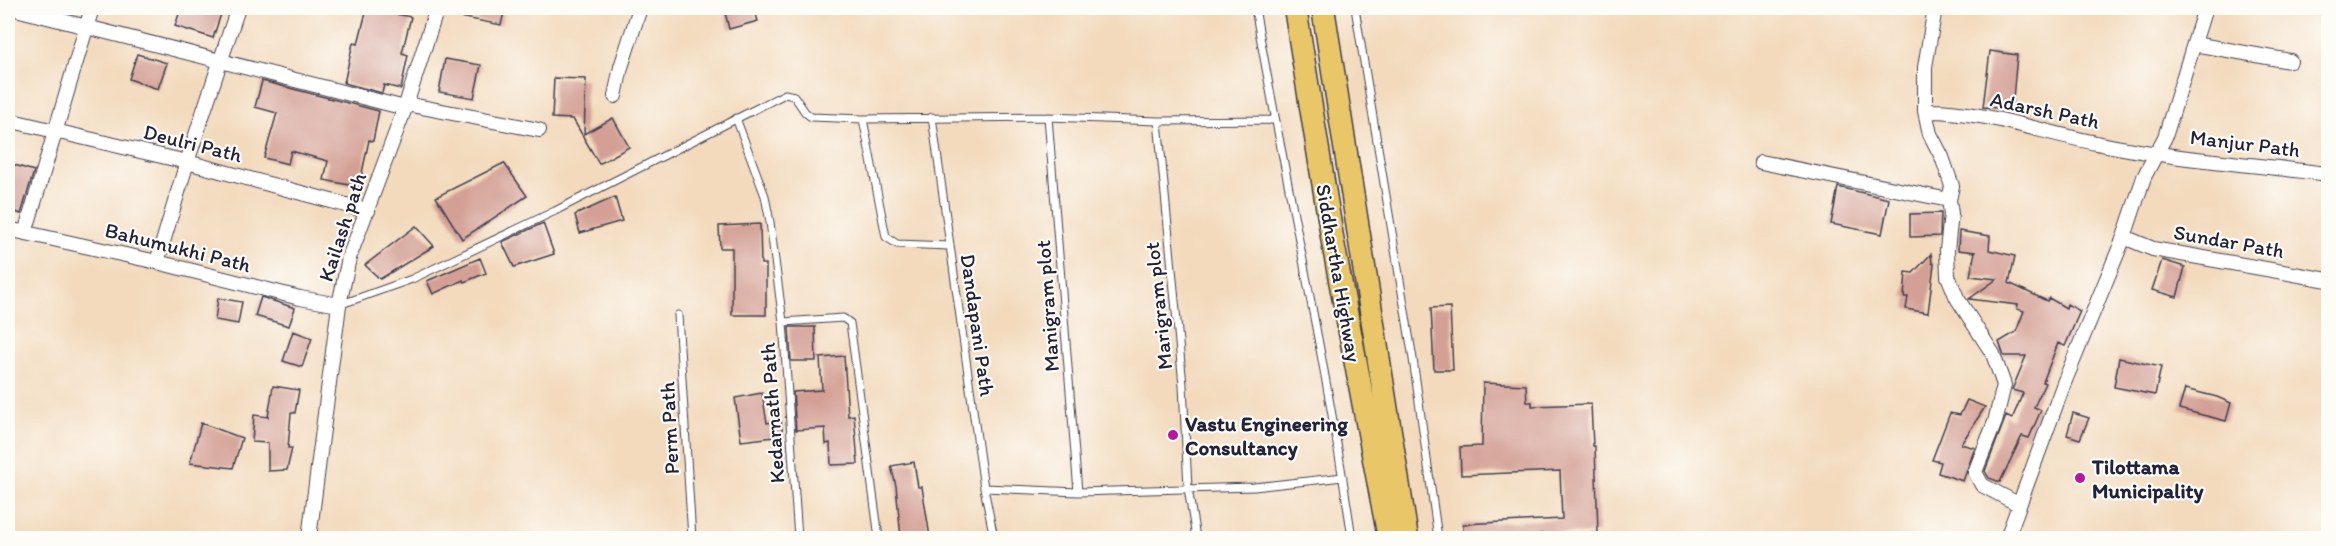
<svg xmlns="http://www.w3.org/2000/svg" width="2336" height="546" viewBox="0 0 2336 546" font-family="Itim,sans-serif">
	<rect width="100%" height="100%" fill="#fdfcf7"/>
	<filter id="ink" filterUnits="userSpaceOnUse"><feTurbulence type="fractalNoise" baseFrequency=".0167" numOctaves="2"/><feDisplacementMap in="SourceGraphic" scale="12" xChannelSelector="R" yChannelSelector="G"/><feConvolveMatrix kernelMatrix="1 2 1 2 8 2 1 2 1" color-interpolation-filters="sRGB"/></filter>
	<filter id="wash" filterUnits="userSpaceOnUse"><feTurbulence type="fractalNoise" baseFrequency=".008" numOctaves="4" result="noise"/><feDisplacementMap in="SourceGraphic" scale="24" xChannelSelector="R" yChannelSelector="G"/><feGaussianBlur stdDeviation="1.35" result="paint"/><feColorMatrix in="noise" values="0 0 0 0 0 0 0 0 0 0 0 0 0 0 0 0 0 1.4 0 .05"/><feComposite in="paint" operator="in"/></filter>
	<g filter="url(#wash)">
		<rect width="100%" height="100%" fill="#f3dabd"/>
		<g id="blocks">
			<!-- building -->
			<path fill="#d4a095" d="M 181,8 L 223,8 L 213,38 L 175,26 Z
				M 367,8 L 411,17 L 402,53 L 408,55 L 401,89 L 384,85 L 382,93 L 344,83 L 353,43 L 358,44 Z
				M 446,8 L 505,8 L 501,25 L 444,14 Z
				M 724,8 L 754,8 L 758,21 L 729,29 Z
				M 1990,51 L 2017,55 L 2012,109 L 1983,107 Z
				M 137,54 L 167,63 L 158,89 L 129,79 Z
				M 445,59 L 481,65 L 474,98 L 439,92 Z
				M 554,78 L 586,79 L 584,134 L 613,118 L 629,147 L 599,164 L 573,119 L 552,118 Z
				M 262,81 L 379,111 L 373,141 L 369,140 L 359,187 L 324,180 L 328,161 L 291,151 L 288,164 L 264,158 L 277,113 L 255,107 Z
				M 8,163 L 34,171 L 21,214 L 8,209 Z
				M 504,163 L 527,196 L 462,239 L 436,197 Z
				M 1838,187 L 1889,199 L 1882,234 L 1831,224 Z
				M 615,197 L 622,221 L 580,233 L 575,215 Z
				M 1941,213 L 1940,236 L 1910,237 L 1910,214 Z
				M 543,223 L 554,254 L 514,267 L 502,242 Z
				M 760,224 L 761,264 L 766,264 L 766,315 L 732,315 L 732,248 L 720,248 L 719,226 Z
				M 416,226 L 434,246 L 380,279 L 365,265 Z
				M 1959,231 L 1990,236 L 1989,250 L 2015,256 L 2009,283 L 2047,301 L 2049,298 L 2066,308 L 2067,304 L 2080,311 L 2065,346 L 2058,343 L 2043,382 L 2045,383 L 2034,407 L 2041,410 L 2029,438 L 2022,436 L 2000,482 L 1989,478 L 1985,471 L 2006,416 L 2012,419 L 2023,393 L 2012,390 L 2026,356 L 2004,356 L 1999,342 L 2016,332 L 2024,311 L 2017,309 L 2018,305 L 1969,299 L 1997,279 L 1970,276 L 1975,252 L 1958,250 Z
				M 1931,254 L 1932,263 L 1934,264 L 1928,313 L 1906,309 L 1908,297 L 1904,297 L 1906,272 L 1913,273 Z
				M 480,258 L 486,273 L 464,282 L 463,280 L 433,294 L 427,281 Z
				M 2162,260 L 2185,267 L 2177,297 L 2152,290 Z
				M 261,297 L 295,308 L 289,326 L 255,316 Z
				M 218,298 L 242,302 L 238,324 L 215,320 Z
				M 1450,307 L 1453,370 L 1434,370 L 1431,308 Z
				M 789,327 L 815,327 L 816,361 L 791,361 Z
				M 293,331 L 312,338 L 302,367 L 283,361 Z
				M 844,356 L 848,416 L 854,415 L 858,464 L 831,465 L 830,443 L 826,444 L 825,428 L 796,430 L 793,392 L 822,390 L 820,358 Z
				M 2119,358 L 2161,367 L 2155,395 L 2114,387 Z
				M 1483,383 L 1526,385 L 1527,402 L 1532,402 L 1532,406 L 1591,404 L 1593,446 L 1595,446 L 1598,533 L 1540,534 L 1540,538 L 1463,538 L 1463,524 L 1562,519 L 1560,471 L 1461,475 L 1460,447 L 1482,446 Z
				M 273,386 L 299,390 L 295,413 L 291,413 L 288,448 L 292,448 L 287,470 L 268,471 L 268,443 L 252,442 L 254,415 L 268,417 Z
				M 2185,389 L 2217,397 L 2231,403 L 2226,421 L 2179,409 Z
				M 762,393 L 767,423 L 781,421 L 783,436 L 741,441 L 735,398 Z
				M 1967,400 L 1985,407 L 1961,444 L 1975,448 L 1963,481 L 1938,473 L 1941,462 L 1932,460 L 1950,413 L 1960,415 Z
				M 2073,413 L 2089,418 L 2080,439 L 2067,435 Z
				M 201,423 L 242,438 L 233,468 L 190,463 Z
				M 914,462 L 918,487 L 922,487 L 930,537 L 901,538 L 896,486 L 891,466 Z"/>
		</g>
	</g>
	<g filter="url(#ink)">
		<use href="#blocks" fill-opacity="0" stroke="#413e4e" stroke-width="1.5"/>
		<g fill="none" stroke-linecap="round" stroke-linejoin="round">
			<defs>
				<path id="service" d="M 1255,8 C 1286,185 1326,360 1352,538
					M 1355,8 L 1413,359 L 1438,538
					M 932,117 L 984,488 L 994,538
					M 1048,117 L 1078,492
					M 736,118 L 765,196 L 770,222 L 783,322 L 798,538
					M 863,119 L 886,237 L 897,244 L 950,246
					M 1158,121 L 1183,385 L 1188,488 L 1196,538
					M 339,305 L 412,279 L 555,211 L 785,94 L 794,96 L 805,112 L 811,117 L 863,119 L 1048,117 L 1158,121 L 1274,120
					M 678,315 L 692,538
					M 783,322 L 843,318 L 850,323 L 879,538
					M 984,488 L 1078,492 L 1254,487 L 1343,477"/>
				<path id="minor" d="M 12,8 L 405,108
					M 1935,8 L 1925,67 L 1925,111 L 1930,134 L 1942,157 L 1952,186 L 1949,200 L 1951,214 L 1947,250 L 1948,276 L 1957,298 L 1993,354 L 2004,385 L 1995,422 L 1975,472 L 1982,485 L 2018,504
					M 2194,44 L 2290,61
					M 615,96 L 621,67 L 640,8
					M 406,104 L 539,130
					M 1925,111 C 1982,110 2040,132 2096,143 C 2172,159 2251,164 2328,174
					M 8,120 L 187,162 L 368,211
					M 1761,162 L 1949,200
					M 8,229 L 157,262 L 300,298 L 339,305
					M 25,233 L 92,8
					M 2124,237 L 2153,249 L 2328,280
					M 157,262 L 187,162 L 238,8
					M 309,538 L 339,305 L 349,258 L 405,108 L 437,8
					M 2007,538 L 2064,383 L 2124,237 L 2144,177 L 2165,137 L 2205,8"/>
				<path id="trunk" d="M 1295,8 L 1333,243 L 1389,538
					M 1323,8 L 1407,538"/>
			</defs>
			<!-- service casing -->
			<use href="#service" stroke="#413e4e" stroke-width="9"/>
			<!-- minor casing -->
			<use href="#minor" stroke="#413e4e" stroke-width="16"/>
			<!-- trunk casing -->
			<use href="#trunk" stroke="#413e4e" stroke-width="25"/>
			<!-- service -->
			<use href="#service" stroke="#fff" stroke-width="7"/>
			<!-- minor -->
			<use href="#minor" stroke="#fff" stroke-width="14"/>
			<!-- trunk -->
			<use href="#trunk" stroke="#e9c769" stroke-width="22"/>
		</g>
	</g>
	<!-- markers -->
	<g fill="#b5179e" stroke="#fdfcf7" stroke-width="2">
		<circle cx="1173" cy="435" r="6"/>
		<circle cx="2080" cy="478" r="6"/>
	</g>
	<g text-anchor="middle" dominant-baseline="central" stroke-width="4.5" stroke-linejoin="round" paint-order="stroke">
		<!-- street labels -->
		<g font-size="21" fill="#22223b" stroke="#fdfcf7">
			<text transform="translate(2045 110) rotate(12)">Adarsh Path</text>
			<text transform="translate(193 143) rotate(14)">Deulri Path</text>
			<text transform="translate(2245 143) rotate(7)">Manjur Path</text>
			<text transform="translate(342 227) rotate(-72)">Kailash path</text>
			<text transform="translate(2229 241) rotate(10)">Sundar Path</text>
			<text transform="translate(178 247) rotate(14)">Bahumukhi Path</text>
			<text transform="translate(1339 273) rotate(80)">Siddhartha Highway</text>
			<text transform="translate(1047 306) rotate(-94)">Manigram plot</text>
			<text transform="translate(1158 306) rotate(-96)">Marigram plot</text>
			<text transform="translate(978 325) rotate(82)">Dandapani Path</text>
			<text transform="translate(772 413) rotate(-94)">Kedarnath Path</text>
			<text transform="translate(669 428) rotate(-93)">Perm Path</text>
		</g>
		<!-- poi labels -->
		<g font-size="21" font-weight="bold" fill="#22223b" stroke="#fdfcf7" text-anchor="start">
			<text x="1185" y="423">Vastu Engineering<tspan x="1185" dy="24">Consultancy</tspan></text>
			<text x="2092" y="466">Tilottama<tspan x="2092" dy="24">Municipality</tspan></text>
		</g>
	</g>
	<!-- margin -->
	<rect width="2336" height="546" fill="none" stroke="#fdfcf7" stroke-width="30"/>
</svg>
